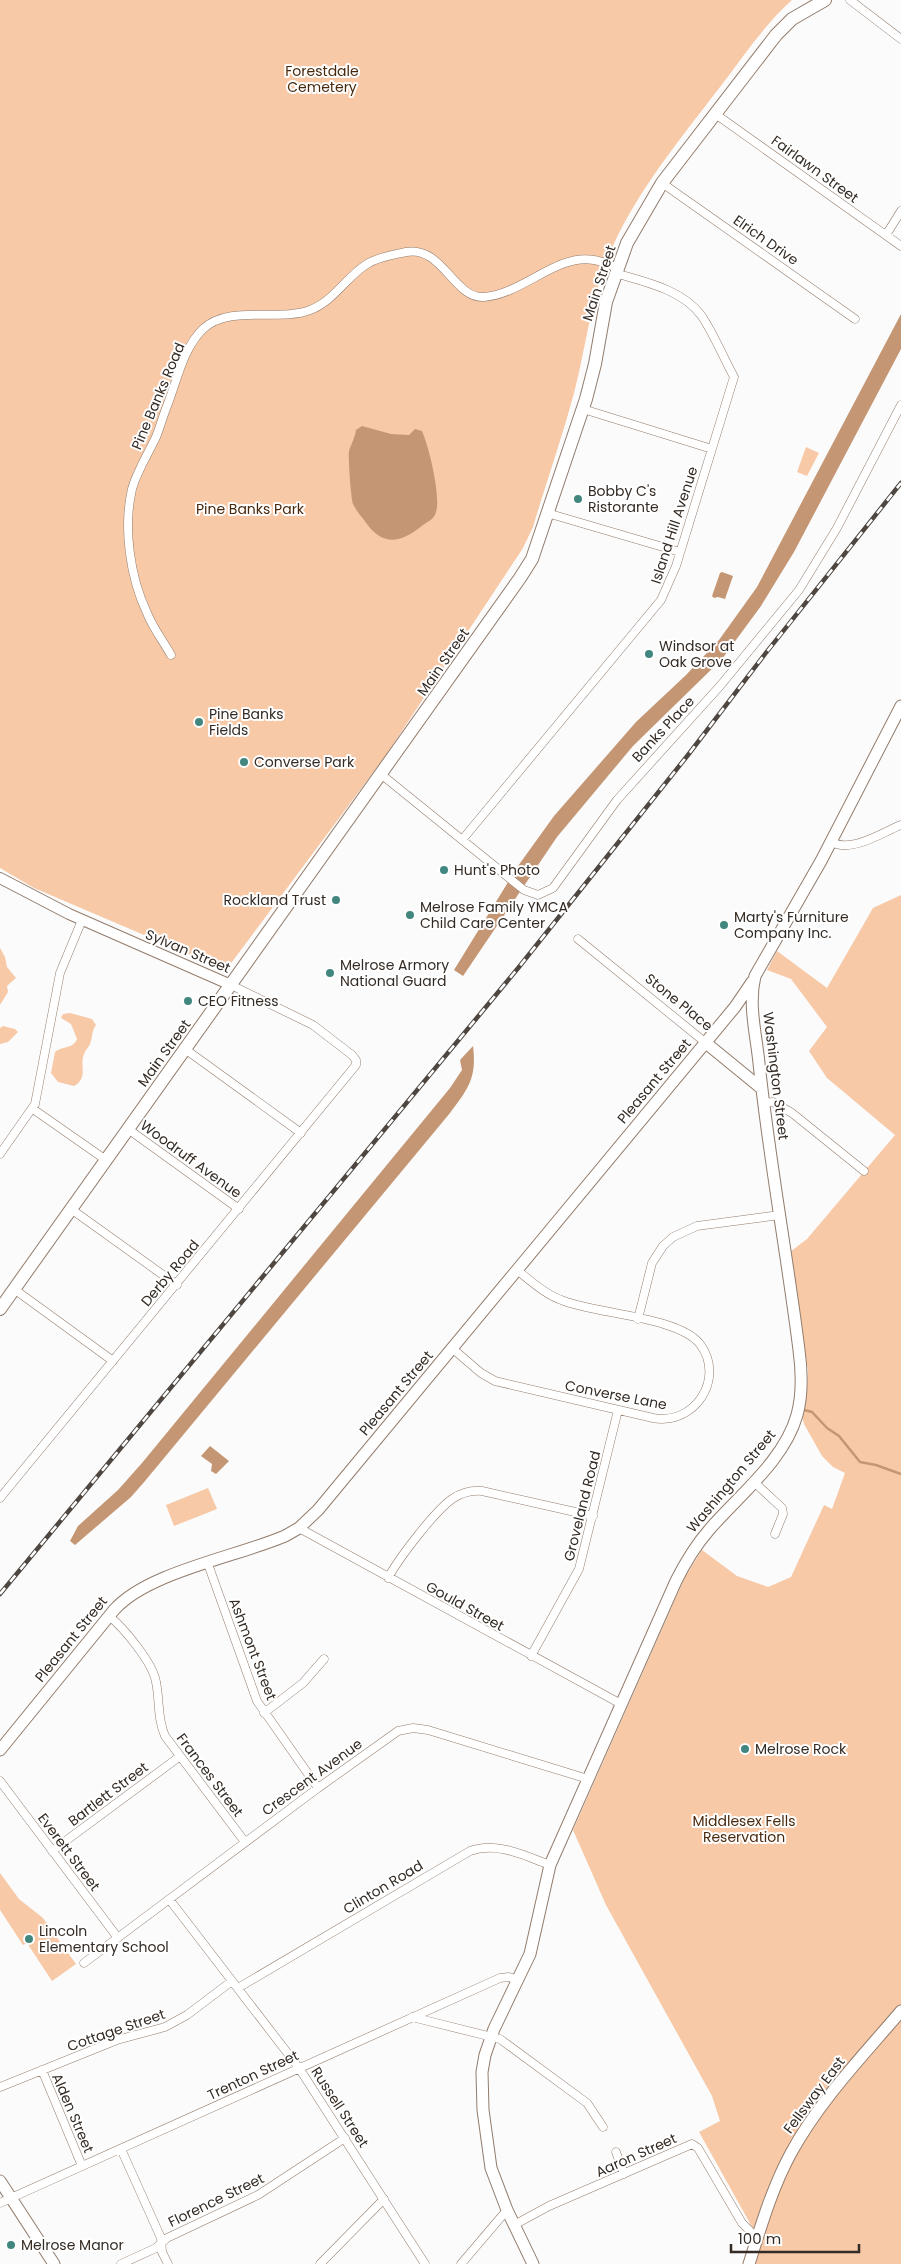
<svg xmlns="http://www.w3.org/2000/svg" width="901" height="2264" viewBox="0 0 901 2264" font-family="Poppins,sans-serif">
	<rect width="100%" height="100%" fill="#fbfbfb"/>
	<!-- green -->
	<path fill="#f7c9a7" d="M 0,0 L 792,0 C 764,25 743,57 720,87 C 678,142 630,199 605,265 C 590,306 585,351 574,393 C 562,438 546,483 533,527 L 523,548 L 386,755 L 226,970 L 34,888 L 0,868 Z
		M 806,447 L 819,453 L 807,476 L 797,472 Z
		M 901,895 L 901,2264 L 755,2264 L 761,2243 L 699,2132 L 720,2121 L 712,2096 L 606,1905 L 573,1830 L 685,1577 L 702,1550 L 737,1576 L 768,1587 L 791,1577 L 824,1505 L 832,1509 L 845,1473 L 833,1467 L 822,1456 L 804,1424 L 802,1416 L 807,1392 L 808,1370 L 790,1252 L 807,1239 L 895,1135 L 827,1078 L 809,1051 L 827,1027 L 791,979 L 767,970 L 777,951 L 827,988 L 873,908 Z
		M 0,948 L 5,957 L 7,967 L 16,978 L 7,986 L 8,992 L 0,1005 Z
		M 70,1013 L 92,1019 L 96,1025 C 91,1032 93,1037 90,1044 C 89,1047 85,1050 84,1054 C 79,1066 89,1077 74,1086 L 58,1082 L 51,1073 L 55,1052 C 62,1046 73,1049 77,1039 L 71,1024 L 61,1018 L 63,1014 Z
		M 3,1026 L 15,1029 L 18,1032 L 8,1042 L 0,1044 L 0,1028 Z
		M 208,1488 L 217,1509 L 174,1526 L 166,1505 Z
		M 0,1873 L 19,1899 L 43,1918 L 76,1964 L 52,1981 L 27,1943 L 23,1945 L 0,1910 Z"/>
	<!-- water -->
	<path fill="#c49673" d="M 901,314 L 901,349 L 794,552 L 761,606 L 722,659 L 633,746 L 557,837 L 463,976 L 454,970 L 518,866 L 554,816 L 636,722 L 686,675 L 719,640 L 757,587 Z
		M 362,426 L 391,434 L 409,435 L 415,429 L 422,431 C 429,447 441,496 436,512 C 434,519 429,521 423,525 C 400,544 382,547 364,520 C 360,515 356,510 353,504 C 351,499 348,458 349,451 C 351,444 355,438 356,430 Z
		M 722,572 L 733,576 L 725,599 L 718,597 L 714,598 L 712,596 L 720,573 Z
		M 473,1046 C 477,1078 468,1089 450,1113 L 145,1481 L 131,1497 L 75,1545 L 70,1541 L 78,1526 L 118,1490 L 142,1463 L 450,1088 L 462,1070 L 460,1060 Z
		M 210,1446 L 229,1461 L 216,1474 L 211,1471 L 212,1464 L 201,1456 Z"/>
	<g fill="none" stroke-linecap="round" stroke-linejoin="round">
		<!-- stream -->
		<path stroke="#c49673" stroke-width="2.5" d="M 804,1410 L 812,1412 L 827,1428 L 839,1436 L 860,1462 L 876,1465 L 901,1474"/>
		<defs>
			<path id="minor" d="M 850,0 L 901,39
				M 714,113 L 901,246
				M 662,183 L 855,319
				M 886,235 L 901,211
				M 583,409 L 712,449
				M 547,513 L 680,552
				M 171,655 C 163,641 153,628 147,613 C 130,577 123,528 132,489 C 137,471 148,454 156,437 C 160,427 163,416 167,406 C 177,381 183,348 203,329 C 229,304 280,322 310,310 C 334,301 346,277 367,264 C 378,257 393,255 406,252 C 442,245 454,299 484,297 C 523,294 557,253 594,260 C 602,261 610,265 617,268
				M 382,775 L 524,890 L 538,895 L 553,888 L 617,800 L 720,686 L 799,590 L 837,528 L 901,405
				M 462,840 L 661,600 L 676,566 L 734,377 C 723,357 714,334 701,315 C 681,289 645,282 615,273
				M 831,842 C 852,853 881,833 901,825
				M 578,939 L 706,1043
				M 185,1049 L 301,1133
				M 763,1103 L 773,1102 L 792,1113 L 864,1171
				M 33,1109 L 106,1160
				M 128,1129 L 239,1209
				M 0,1154 L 35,1104 L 60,973 L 82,920
				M 71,1209 L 177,1285
				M 14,1289 L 113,1361
				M 638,1319 L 652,1263 L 663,1246 L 673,1237 L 697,1226 L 780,1215
				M 453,1349 L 481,1373 L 495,1381 L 653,1418 C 694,1426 726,1379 700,1344 C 679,1317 598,1314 564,1301 C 546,1295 532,1282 517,1270
				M 753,1481 L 782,1508 L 783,1514 L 775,1534
				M 0,1498 L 356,1065 L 356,1060 L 352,1055 L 313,1025 L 231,985
				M 299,1528 L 621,1704
				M 208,1564 L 257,1701 L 318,1788
				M 388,1578 C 399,1558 434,1512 452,1499 C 461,1493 471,1490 482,1491 L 593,1516
				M 109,1616 C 124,1628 153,1663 156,1682 C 160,1701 157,1718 165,1736 L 245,1842
				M 531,1656 L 579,1569 L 618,1410
				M 264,1713 L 303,1683 L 324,1659
				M 0,1781 L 118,1938
				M 52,1851 L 179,1757
				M 169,1899 L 299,2068 L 425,2264
				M 84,1963 L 318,1788 L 398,1731 L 413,1728 L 428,1730 L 588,1779
				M 238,1988 L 470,1851 C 497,1841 525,1856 550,1865
				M 412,2017 L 500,2039 L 587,2103 L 603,2127
				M 42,2070 L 82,2166
				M 0,2087 L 117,2040 L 165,2027 L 187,2015 L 232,1981
				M 121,2149 L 161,2238 L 162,2252 L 168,2264
				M 616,2152 L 624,2174
				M 0,2203 L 500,1978 L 509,1977 L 519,1980
				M 514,2225 L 549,2206 L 692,2144 L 698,2148 L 742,2223 L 757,2238
				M 121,2264 L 156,2248 L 167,2238 L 258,2195 L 345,2138
				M 320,2264 L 384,2199
				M 461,2264 L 507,2210"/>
			<path id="tertiary" d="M 0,878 L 69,914 L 231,985"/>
			<path id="secondary" d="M 706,1043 L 761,1088
				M 0,1750 L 114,1610 C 148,1572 236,1557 285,1536 L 299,1528 L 318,1510 L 735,1007 L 752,982
				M 0,2181 L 54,2264
				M 533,2264 L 507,2210 L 491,2168 L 483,2110 L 482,2072 L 485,2055 L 494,2029 L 530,1954 L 550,1865 L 676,1581 C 685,1563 696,1545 709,1530 C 739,1495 784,1461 797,1415 C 803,1393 802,1372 799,1350 C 787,1254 769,1159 759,1063 C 756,1033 748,1005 755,976 L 821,861 L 901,706
				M 749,2264 C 761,2226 772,2188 791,2153 C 820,2100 862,2057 901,2011"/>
			<path id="primary" d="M 0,1309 L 520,578 L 532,559 L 586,399 L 595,364 L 606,302 L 627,243 L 662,183 L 776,35 L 792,19 L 825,0"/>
		</defs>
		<!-- minor casing -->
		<use href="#minor" stroke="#927c6c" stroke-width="9"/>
		<!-- tertiary casing -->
		<use href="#tertiary" stroke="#927c6c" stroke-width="12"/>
		<!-- secondary casing -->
		<use href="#secondary" stroke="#927c6c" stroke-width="13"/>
		<!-- primary casing -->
		<use href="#primary" stroke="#927c6c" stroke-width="14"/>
		<!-- minor -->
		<use href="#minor" stroke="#fff" stroke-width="8"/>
		<!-- tertiary -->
		<use href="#tertiary" stroke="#fff" stroke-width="10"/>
		<!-- secondary -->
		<use href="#secondary" stroke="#fff" stroke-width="11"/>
		<!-- primary -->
		<use href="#primary" stroke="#fff" stroke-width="12"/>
		<defs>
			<path id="rail" d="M 0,1594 L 519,967 L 688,755 L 765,654 L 901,483"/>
		</defs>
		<!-- rail casing -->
		<use href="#rail" stroke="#4e4640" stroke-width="4.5"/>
		<!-- rail -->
		<use href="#rail" stroke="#fff" stroke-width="2.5" stroke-dasharray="8" stroke-linecap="butt"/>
	</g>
	<!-- markers -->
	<g fill="#42877f" stroke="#fff" stroke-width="2">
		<circle cx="578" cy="499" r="5"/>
		<circle cx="649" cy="654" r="5"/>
		<circle cx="199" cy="722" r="5"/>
		<circle cx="244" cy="762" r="5"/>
		<circle cx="444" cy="870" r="5"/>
		<circle cx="336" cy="900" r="5"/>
		<circle cx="410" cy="915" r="5"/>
		<circle cx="724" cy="925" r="5"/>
		<circle cx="330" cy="973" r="5"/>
		<circle cx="188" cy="1001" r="5"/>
		<circle cx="745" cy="1749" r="5"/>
		<circle cx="29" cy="1939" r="5"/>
		<circle cx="11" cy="2245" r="5"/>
	</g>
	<g text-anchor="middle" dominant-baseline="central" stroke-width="4" stroke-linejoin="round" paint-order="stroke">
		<!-- park labels -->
		<g font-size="14" fill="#49290d" stroke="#fff">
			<text x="322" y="71">Forestdale<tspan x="322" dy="16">Cemetery</tspan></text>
			<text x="250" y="509">Pine Banks Park</text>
			<text x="744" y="1821">Middlesex Fells<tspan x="744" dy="16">Reservation</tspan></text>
		</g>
		<!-- street labels -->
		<g font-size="14" fill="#342b24" stroke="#fff">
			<text transform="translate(815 169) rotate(36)">Fairlawn Street</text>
			<text transform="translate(766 240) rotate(35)">Elrich Drive</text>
			<text transform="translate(599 283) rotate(-72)">Main Street</text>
			<text transform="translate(158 396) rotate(-67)">Pine Banks Road</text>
			<text transform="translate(674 525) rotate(-72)">Island Hill Avenue</text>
			<text transform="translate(443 662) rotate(-55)">Main Street</text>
			<text transform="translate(663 729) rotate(-47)">Banks Place</text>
			<text transform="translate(188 951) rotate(23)">Sylvan Street</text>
			<text transform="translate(679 1002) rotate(39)">Stone Place</text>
			<text transform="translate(164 1053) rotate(-54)">Main Street</text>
			<text transform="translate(776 1076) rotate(83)">Washington Street</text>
			<text transform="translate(654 1081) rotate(-50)">Pleasant Street</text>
			<text transform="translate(191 1159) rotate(36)">Woodruff Avenue</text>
			<text transform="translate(170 1273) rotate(-50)">Derby Road</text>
			<text transform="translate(396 1393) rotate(-50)">Pleasant Street</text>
			<text transform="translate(616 1395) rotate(11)">Converse Lane</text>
			<text transform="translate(731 1481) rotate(-50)">Washington Street</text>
			<text transform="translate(582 1506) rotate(-76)">Groveland Road</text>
			<text transform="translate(465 1606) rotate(29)">Gould Street</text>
			<text transform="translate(71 1639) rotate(-51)">Pleasant Street</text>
			<text transform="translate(253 1649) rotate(69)">Ashmont Street</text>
			<text transform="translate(210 1775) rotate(53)">Frances Street</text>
			<text transform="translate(312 1777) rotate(-36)">Crescent Avenue</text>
			<text transform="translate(108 1794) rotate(-37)">Bartlett Street</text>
			<text transform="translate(69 1852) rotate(53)">Everett Street</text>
			<text transform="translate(383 1887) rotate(-31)">Clinton Road</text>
			<text transform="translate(116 2030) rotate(-19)">Cottage Street</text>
			<text transform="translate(253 2075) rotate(-25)">Trenton Street</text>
			<text transform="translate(814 2095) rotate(-53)">Fellsway East</text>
			<text transform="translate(340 2107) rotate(57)">Russell Street</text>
			<text transform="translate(73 2113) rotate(67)">Alden Street</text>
			<text transform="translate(636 2155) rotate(-24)">Aaron Street</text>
			<text transform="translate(216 2200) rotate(-26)">Florence Street</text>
		</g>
		<!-- poi labels -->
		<g font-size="14" fill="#342b24" stroke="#fff" text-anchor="start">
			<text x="588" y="491">Bobby C's<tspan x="588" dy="16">Ristorante</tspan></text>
			<text x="659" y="646">Windsor at<tspan x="659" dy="16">Oak Grove</tspan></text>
			<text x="209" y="714">Pine Banks<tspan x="209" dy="16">Fields</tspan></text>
			<text x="254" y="762">Converse Park</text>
			<text x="454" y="870">Hunt's Photo</text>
			<text x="326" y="900" text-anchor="end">Rockland Trust</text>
			<text x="420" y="907">Melrose Family YMCA<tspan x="420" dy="16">Child Care Center</tspan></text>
			<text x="734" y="917">Marty's Furniture<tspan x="734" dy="16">Company Inc.</tspan></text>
			<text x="340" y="965">Melrose Armory<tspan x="340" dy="16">National Guard</tspan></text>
			<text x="198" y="1001">CEO Fitness</text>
			<text x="755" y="1749">Melrose Rock</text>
			<text x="39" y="1931">Lincoln<tspan x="39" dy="16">Elementary School</tspan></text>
			<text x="21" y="2245">Melrose Manor</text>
		</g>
	</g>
	<!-- scale -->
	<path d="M731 2244v8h128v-8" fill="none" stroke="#342b24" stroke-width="2.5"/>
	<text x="738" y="2244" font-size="15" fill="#342b24" stroke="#ffffff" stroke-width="4" paint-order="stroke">100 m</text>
</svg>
